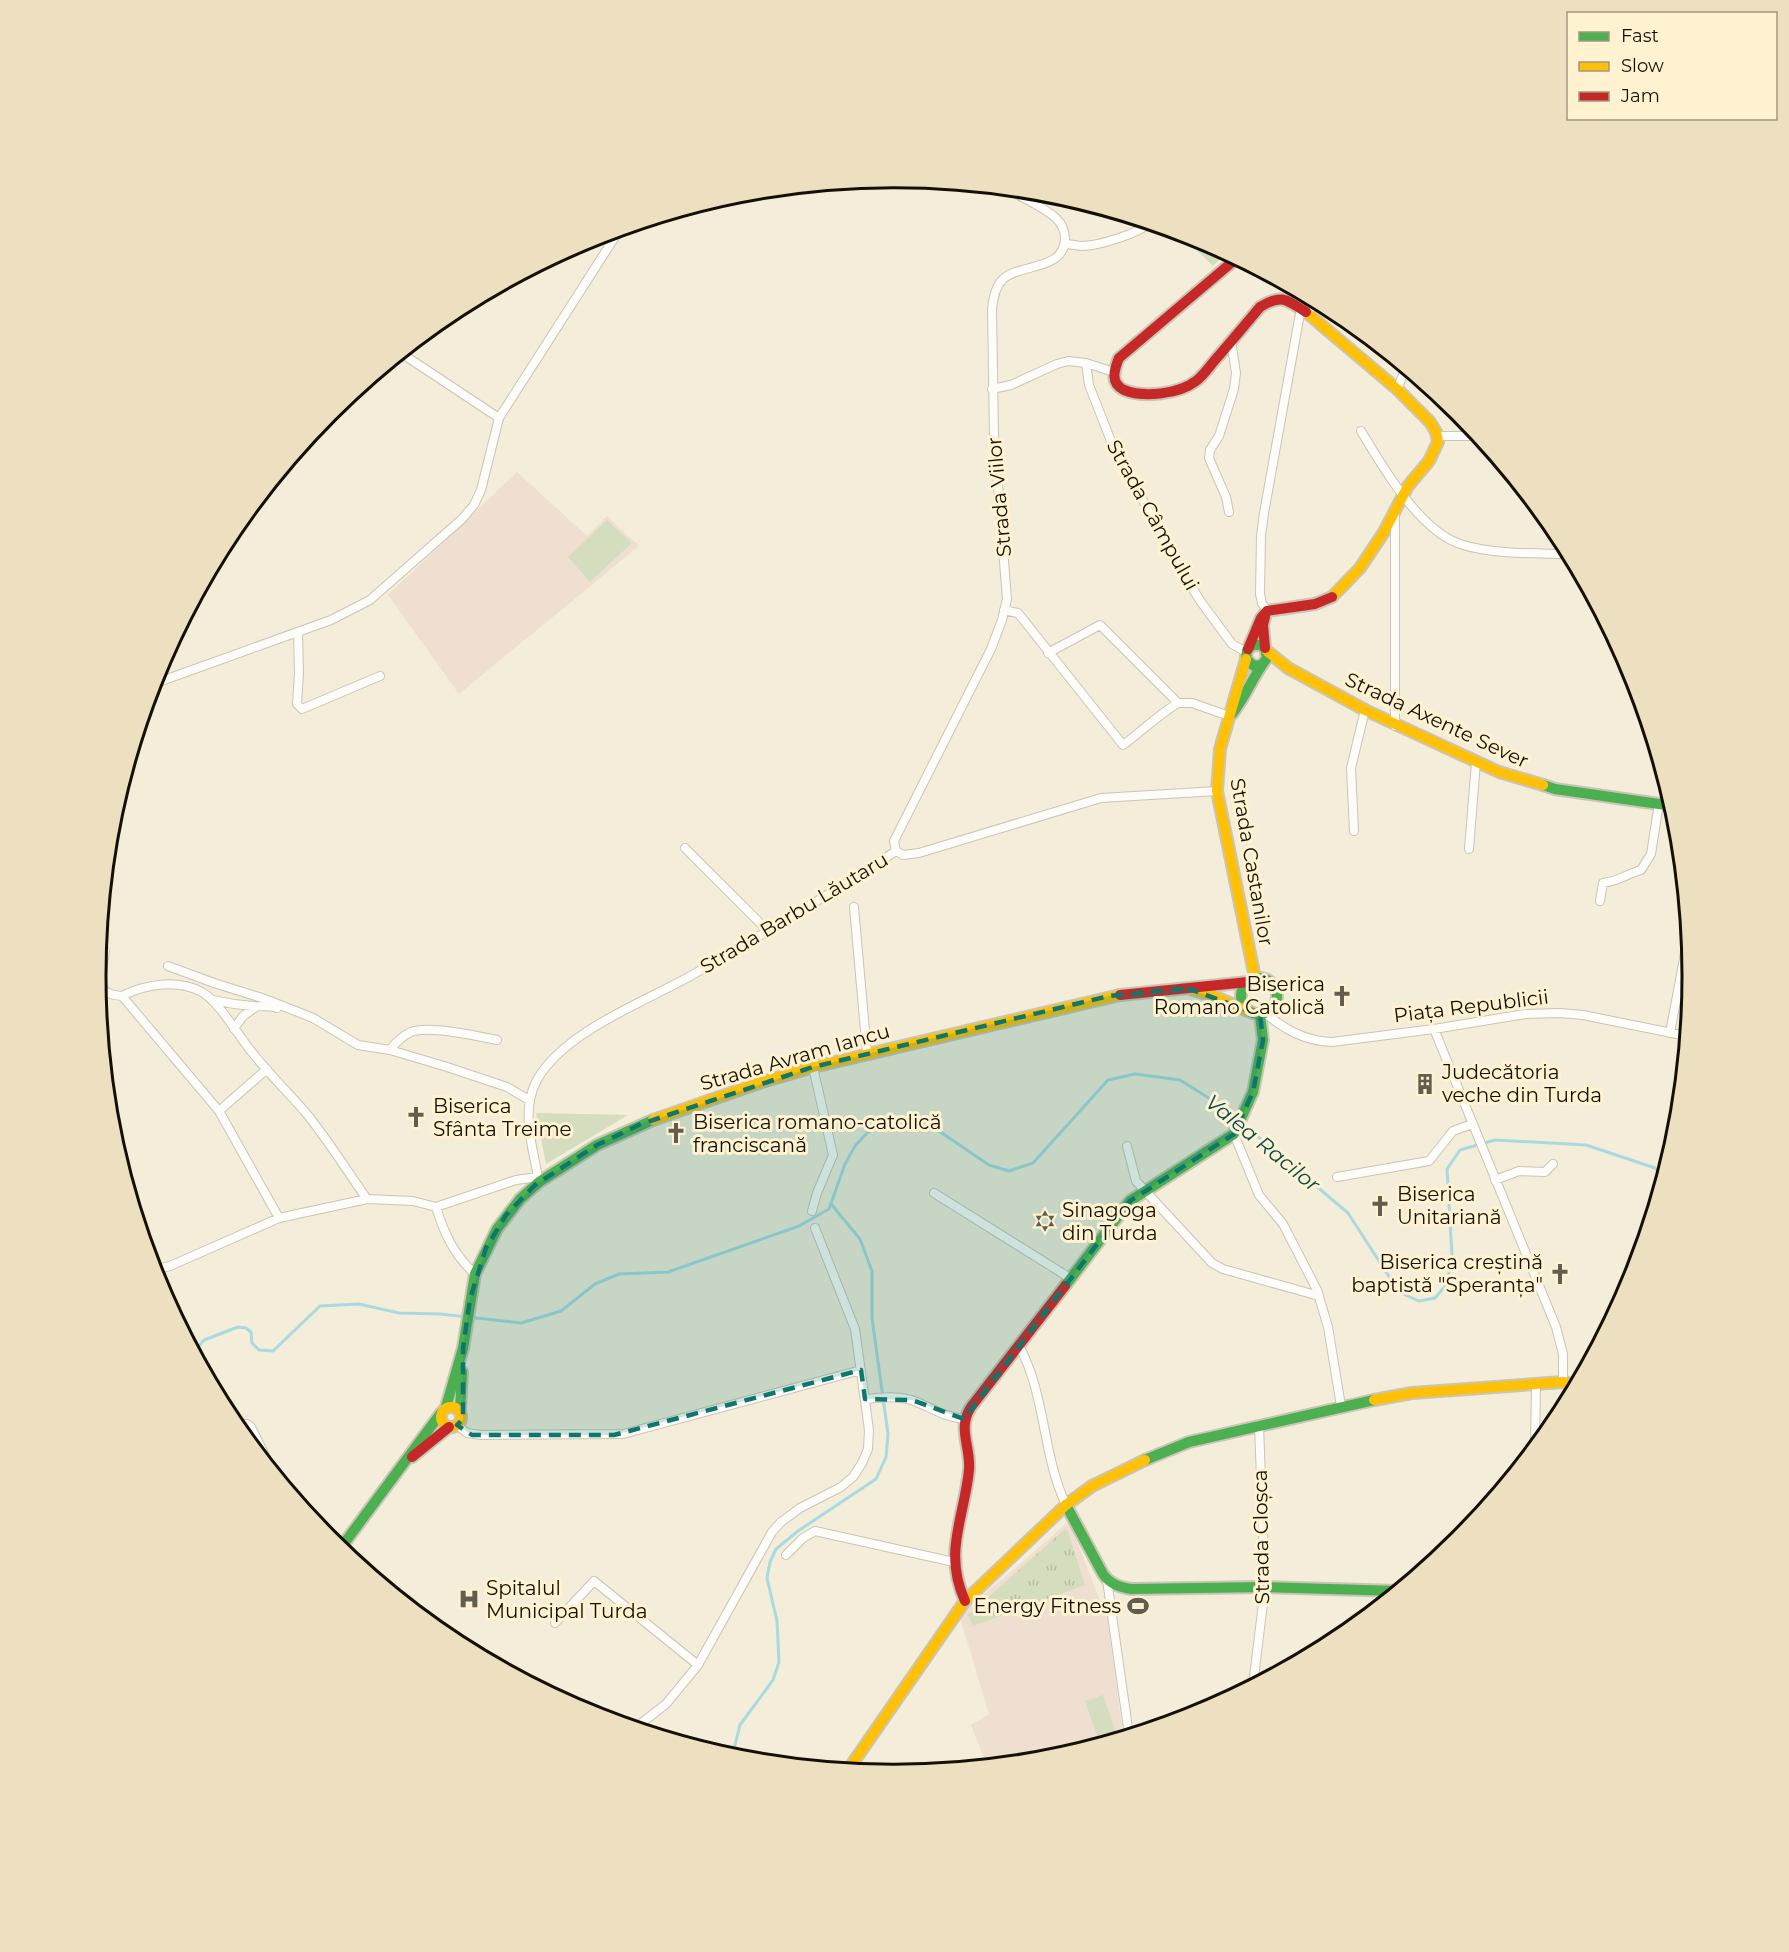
<svg xmlns="http://www.w3.org/2000/svg" width="1789" height="1952" viewBox="0 0 1789 1952" font-family="Montserrat,sans-serif">
	<defs>
		<pattern id="grass-tufts" width="24" height="20" patternUnits="userSpaceOnUse" patternTransform="scale(1.5)"><rect width="24" height="20" fill="#d4debe"/><path d="M3 7l-1-3M5 7V3M7 7l1-3M15 17l-1-3M17 17v-4M19 17l1-3" fill="none" stroke="#b5bda2"/></pattern>
		<pattern id="forest-crowns" width="20" height="18" patternUnits="userSpaceOnUse" patternTransform="scale(1.5)"><rect width="20" height="18" fill="#d4debe"/><path d="M2 6a3 3 0 1 1 6 0M12 15a3 3 0 1 1 6 0" fill="none" stroke="#b5bda2"/></pattern>
	</defs>
	<rect width="100%" height="100%" fill="#f4edda"/>
	<!-- education -->
	<path fill="#eedfd0" d="M 517,472 L 587,536 L 607,516 L 639,546 L 459,694 L 388,595 Z
		M 1069,1521 L 1108,1621 L 1123,1737 L 1050,1759 L 987,1765 L 971,1725 L 989,1714 L 959,1614 L 1011,1572 Z"/>
	<!-- grass -->
	<path fill="url(#grass-tufts)" d="M 1065,1529 L 1067,1529 L 1085,1585 L 973,1626 L 968,1615 Z"/>
	<!-- forest -->
	<path fill="url(#forest-crowns)" d="M 1178,232 L 1200,238 L 1227,252 L 1213,266 Z"/>
	<!-- park -->
	<path fill="#d4debe" d="M 607,520 L 632,543 L 590,582 L 568,557 Z
		M 536,1113 L 628,1115 L 546,1164 Z
		M 1103,1695 L 1118,1738 L 1100,1744 L 1085,1701 Z"/>
	<g fill="none" stroke-linecap="round" stroke-linejoin="round">
		<!-- stream -->
		<path stroke="#a9dae0" stroke-width="3" d="M 1242,1123 L 1348,1213 L 1399,1292 L 1419,1301 L 1435,1298 L 1447,1284 L 1452,1255 L 1447,1169 L 1460,1150 L 1495,1140 L 1586,1145 L 1655,1168 L 1664,1177
			M 194,1352 L 204,1340 L 238,1327 L 246,1328 L 251,1332 L 252,1343 L 259,1350 L 273,1351 L 320,1306 L 359,1304 L 399,1313 L 440,1314 L 521,1323 L 561,1311 L 595,1284 L 619,1274 L 668,1272 L 799,1226 L 829,1209 L 845,1164 L 855,1146 L 867,1133 L 881,1125 L 900,1120 L 933,1127 L 989,1165 L 1009,1171 L 1033,1163 L 1108,1080 L 1135,1074 L 1180,1080 L 1223,1107 L 1237,1119
			M 732,1757 L 740,1725 L 773,1680 L 779,1662 L 777,1621 L 767,1578 L 770,1562 L 776,1549 L 798,1531 L 876,1479 L 886,1457 L 888,1434 L 872,1318 L 872,1271 L 860,1239 L 831,1204"/>
		<defs>
			<path id="street" d="M 1065,244 C 1071,244 1077,246 1083,246 C 1101,245 1137,234 1150,223
				M 1308,313 L 1316,300
				M 401,353 L 499,418
				M 1086,363 L 1089,385 L 1111,441 L 1177,564 L 1201,602 L 1232,644 L 1246,652
				M 992,389 L 1011,385 L 1057,364 L 1068,361 L 1086,363 L 1114,372
				M 1397,389 L 1406,368
				M 1361,431 C 1382,466 1419,530 1460,544 C 1494,555 1535,553 1570,554
				M 1437,436 L 1479,436
				M 1229,512 L 1226,497 L 1209,458 L 1210,450 L 1219,436 L 1234,389 L 1236,373 L 1231,341
				M 1004,610 L 1018,613 L 1123,745 C 1142,731 1158,715 1178,703
				M 1267,611 L 1262,603 L 1260,594 L 1261,536 L 1264,513 L 1301,308
				M 298,632 L 299,673 L 297,704 L 302,709 L 380,676
				M 1048,653 L 1100,625 L 1178,703 L 1192,703 L 1229,716
				M 153,684 L 331,620 L 370,600 L 462,519 L 474,505 L 481,490 L 499,418 L 620,229
				M 1395,726 L 1395,514
				M 1354,831 L 1351,768 L 1365,710
				M 685,848 L 767,930
				M 1469,849 L 1476,762
				M 896,851 L 894,841 L 991,649 L 1002,620 L 1007,599 L 994,435 L 992,309 C 993,299 995,287 1003,279 C 1021,263 1064,271 1065,239 C 1065,230 1062,224 1056,218 C 1042,206 1024,199 1008,189
				M 896,851 L 903,855 L 919,853 L 1101,798 L 1217,791
				M 1600,901 L 1603,883 C 1620,881 1626,874 1641,870 L 1651,854 L 1659,803
				M 854,907 L 867,1053
				M 105,951 L 100,985 C 106,994 112,995 122,996 L 219,1111 L 279,1218
				M 168,966 L 214,983 L 265,999 L 313,1018 L 358,1045 L 390,1050 L 444,1066 L 507,1087 L 529,1100
				M 122,996 C 146,984 177,979 202,992 C 219,1002 238,1035 251,1051 C 268,1073 288,1092 306,1113 C 328,1140 347,1171 367,1199
				M 213,1000 C 226,1003 239,1005 253,1006 C 261,1007 269,1005 277,1008
				M 1266,1014 C 1286,1030 1305,1041 1332,1042 L 1434,1029 L 1525,1014 L 1560,1013 L 1583,1015 L 1687,1036
				M 234,1029 L 243,1016 L 256,1007
				M 1434,1029 L 1556,1327 L 1563,1354 L 1563,1382
				M 1670,1033 L 1689,932
				M 390,1050 C 396,1042 402,1036 411,1032 C 428,1025 478,1036 497,1040
				M 219,1111 L 267,1069
				M 1234,1134 L 1259,1195 L 1283,1224 L 1317,1290 L 1328,1327 L 1341,1406
				M 1127,1146 L 1136,1181 L 1212,1263 L 1223,1269 L 1319,1296
				M 1337,1177 L 1429,1161 L 1453,1131 L 1472,1124
				M 1495,1180 L 1519,1171 L 1545,1172 L 1553,1164
				M 539,1182 C 533,1148 520,1111 537,1080 C 564,1031 647,1001 694,974 C 762,935 830,894 896,851
				M 934,1193 L 1070,1278
				M 436,1207 C 444,1233 454,1255 475,1274
				M 812,1211 L 817,1193 L 833,1155 L 813,1067
				M 153,1270 L 170,1266 L 279,1218 L 367,1199 L 413,1201 L 436,1207 L 516,1180 L 538,1177
				M 1019,1346 C 1046,1395 1042,1454 1066,1505
				M 865,1399 C 881,1398 899,1395 914,1401 C 932,1408 944,1417 964,1419
				M 457,1425 L 467,1433 L 481,1435 L 623,1434 L 861,1370
				M 237,1428 L 247,1424 L 251,1427 L 272,1470
				M 1535,1448 L 1536,1384
				M 786,1555 L 803,1538 L 815,1531 L 954,1562
				M 1107,1580 L 1129,1735
				M 555,1623 L 594,1581 L 698,1665
				M 1253,1685 L 1265,1587 L 1259,1425
				M 635,1728 L 666,1704 L 698,1665 L 772,1532 L 781,1522 L 800,1508 L 841,1487 L 853,1477 L 862,1463 L 868,1449 L 869,1430 L 855,1329 L 815,1228"/>
			<path id="fast" d="M 1232,714 C 1246,696 1253,676 1267,658 L 1265,648 L 1260,645 L 1253,645 L 1247,650 L 1246,659 L 1254,666 L 1261,665
				M 1543,785 L 1555,789 L 1673,806
				M1241 996a18 18 0 1 1 36 0a18 18 0 1 1-36 0Z
				M 1065,1286 L 1130,1201 L 1234,1134 L 1253,1092 L 1263,1040 L 1260,1015
				M 446,1407 L 463,1348 L 475,1274 L 497,1229 L 520,1199 L 539,1182 L 597,1145 L 653,1120
				M 460,1411 L 462,1372
				M 1145,1460 L 1189,1442 L 1374,1400
				M 1066,1505 L 1103,1574 C 1110,1584 1119,1587 1131,1589 L 1265,1587 L 1398,1591
				M 340,1549 L 441,1413"/>
			<path id="slow" d="M 1306,312 L 1397,389 L 1430,422 L 1436,432 L 1438,442 L 1429,461 L 1408,486 L 1384,532 L 1360,568 L 1332,597
				M 1267,651 L 1288,668 L 1365,710 L 1499,772 L 1543,785
				M 1246,659 L 1220,749 L 1217,791 L 1255,978
				M 1193,990 L 1211,995 L 1248,1011
				M 653,1120 L 762,1082 L 813,1067 L 1120,995
				M 1374,1400 L 1412,1393 L 1563,1382 L 1577,1385
				M441 1417a10 10 0 1 1 20 0a10 10 0 1 1-20 0Z
				M 848,1770 L 965,1601 L 1066,1505 L 1092,1486 L 1145,1460"/>
			<path id="jam" d="M 1237,258 L 1119,358 C 1114,370 1110,383 1124,390 C 1144,398 1179,394 1196,381 C 1203,376 1209,367 1215,360 C 1230,343 1245,325 1260,307 C 1281,294 1286,299 1306,312
				M 1265,617 L 1263,625 L 1265,648
				M 1248,649 L 1261,618 L 1267,611 L 1315,604 L 1332,597
				M 1120,995 L 1248,982
				M 412,1457 L 449,1427
				M 965,1601 C 943,1552 964,1519 969,1470 C 971,1447 957,1428 971,1407 L 1065,1286"/>
		</defs>
		<!-- street casing -->
		<use href="#street" stroke="#cac5b6" stroke-width="10"/>
		<!-- fast casing -->
		<use href="#fast" stroke="#cac5b6" stroke-width="14"/>
		<!-- slow casing -->
		<use href="#slow" stroke="#cac5b6" stroke-width="14"/>
		<!-- jam casing -->
		<use href="#jam" stroke="#cac5b6" stroke-width="14"/>
		<!-- street -->
		<use href="#street" stroke="#fdfcf9" stroke-width="8"/>
		<!-- fast -->
		<use href="#fast" stroke="#4caf50" stroke-width="10"/>
		<!-- slow -->
		<use href="#slow" stroke="#ffc107" stroke-width="10"/>
		<!-- jam -->
		<use href="#jam" stroke="#c62828" stroke-width="10"/>
	</g>
	<!-- marked area -->
	<path fill="#0f766e" fill-opacity="0.2" stroke="#0f766e" stroke-width="4.5" stroke-dasharray="12 8" stroke-linejoin="round" d="M 1187,988 L 1260,1015 L 1263,1040 L 1253,1092 L 1234,1134 L 1130,1201 L 964,1419 L 912,1400 L 865,1399 L 861,1370 L 614,1435 L 472,1435 L 457,1425 L 463,1419 L 463,1348 L 470,1299 L 486,1248 L 506,1215 L 535,1185 L 597,1145 L 641,1124 L 813,1067 L 1109,996 Z"/>
	<!-- icons -->
	<defs>
		<symbol id="church-bare" viewBox="-9 -9 18 18"><path d="M-1.2-6h2.4v3.5h3.3v2.4h-3.3V6h-2.4V-.1h-3.3v-2.4h3.3Z" fill="#625d50" stroke="#fff2d0" stroke-width="2.5" paint-order="stroke"/></symbol>
		<symbol id="building-bare" viewBox="-9 -9 18 18"><path d="M-4-6H4V6H1V3H-1V6H-4ZM-2.5-4.3h1.7v1.8h-1.7ZM.8-4.3h1.7v1.8H.8ZM-2.5-1h1.7V.8h-1.7ZM.8-1h1.7V.8H.8Z" fill="#625d50" stroke="#fff2d0" stroke-width="2.5" paint-order="stroke"/></symbol>
		<symbol id="synagogue-bare" viewBox="-9 -9 18 18"><path d="M0-6.5L5.6 3.2H-5.6ZM0 6.5L5.6-3.2H-5.6Z" fill="#625d50" stroke="#fff2d0" stroke-width="2.5" paint-order="stroke"/></symbol>
		<symbol id="hospital-bare" viewBox="-9 -9 18 18"><path d="M-5-5h3v3.5h4V-5h3V5h-3V1.5h-4V5h-3Z" fill="#625d50" stroke="#fff2d0" stroke-width="2.5" paint-order="stroke"/></symbol>
		<symbol id="stadium-bare" viewBox="-9 -9 18 18"><path d="M0-5a6.5 5 0 1 0 0 10a6.5 5 0 1 0 0-10ZM-3.5-1.8h7v3.6h-7Z" fill="#625d50" stroke="#fff2d0" stroke-width="2.5" paint-order="stroke"/></symbol>
	</defs>
	<g fill-rule="evenodd">
		<use href="#church-bare" x="1327" y="981" width="30" height="30"/>
		<use href="#building-bare" x="1410" y="1069" width="30" height="30"/>
		<use href="#church-bare" x="401" y="1102" width="30" height="30"/>
		<use href="#church-bare" x="661" y="1118" width="30" height="30"/>
		<use href="#church-bare" x="1365" y="1191" width="30" height="30"/>
		<use href="#synagogue-bare" x="1030" y="1206" width="30" height="30"/>
		<use href="#church-bare" x="1545" y="1259" width="30" height="30"/>
		<use href="#hospital-bare" x="454" y="1584" width="30" height="30"/>
		<use href="#stadium-bare" x="1123" y="1591" width="30" height="30"/>
	</g>
	<g text-anchor="middle" dominant-baseline="central" stroke-width="6" stroke-linejoin="round" paint-order="stroke">
		<!-- street labels -->
		<g font-size="20" fill="#141005" stroke="#fff2d0">
			<text transform="translate(999 497) rotate(-95)">Strada Viilor</text>
			<text transform="translate(1153 515) rotate(61)">Strada Câmpului</text>
			<text transform="translate(1437 720) rotate(25)">Strada Axente Sever</text>
			<text transform="translate(1252 862) rotate(80)">Strada Castanilor</text>
			<text transform="translate(794 913) rotate(-31)">Strada Barbu Lăutaru</text>
			<text transform="translate(1471 1006) rotate(-7)">Piața Republicii</text>
			<text transform="translate(795 1057) rotate(-16)">Strada Avram Iancu</text>
			<text transform="translate(1261 1537) rotate(-91)">Strada Cloșca</text>
		</g>
		<!-- poi labels -->
		<g font-size="20" fill="#141005" stroke="#fff2d0" text-anchor="start">
			<text x="1325" y="984" text-anchor="end">Biserica<tspan x="1325" dy="23">Romano Catolică</tspan></text>
			<text x="1442" y="1072">Judecătoria<tspan x="1442" dy="23">veche din Turda</tspan></text>
			<text x="433" y="1106">Biserica<tspan x="433" dy="23">Sfânta Treime</tspan></text>
			<text x="693" y="1122">Biserica romano-catolică<tspan x="693" dy="23">franciscană</tspan></text>
			<text x="1397" y="1194">Biserica<tspan x="1397" dy="23">Unitariană</tspan></text>
			<text x="1062" y="1210">Sinagoga<tspan x="1062" dy="23">din Turda</tspan></text>
			<text x="1543" y="1262" text-anchor="end">Biserica creștină<tspan x="1543" dy="23">baptistă "Speranța"</tspan></text>
			<text x="486" y="1588">Spitalul<tspan x="486" dy="23">Municipal Turda</tspan></text>
			<text x="1121" y="1606" text-anchor="end">Energy Fitness</text>
		</g>
		<!-- water labels -->
		<g font-size="21" font-style="italic" fill="#044854" stroke="#fff2d0">
			<text transform="translate(1263 1143) rotate(39)">Valea Racilor</text>
		</g>
	</g>
	<!-- crop -->
	<path d="M0 0H1789V1952H0ZM106 976a788 788 0 1 1 1576 0a788 788 0 1 1-1576 0Z" fill="#ece0c0" fill-rule="evenodd"/>
	<path fill="none" stroke="#141005" stroke-width="3" d="M106 976a788 788 0 1 1 1576 0a788 788 0 1 1-1576 0Z"/>
	<!-- legend -->
	<rect x="1567" y="12" width="210" height="108" fill="#fff2d0" stroke="#a1987f" stroke-width="1.5"/>
	<rect x="1579" y="32" width="30" height="9" fill="#4caf50" stroke="#a1987f" stroke-width="1.5"/>
	<text x="1621" y="42" font-size="18" fill="#141005">Fast</text>
	<rect x="1579" y="62" width="30" height="9" fill="#ffc107" stroke="#a1987f" stroke-width="1.5"/>
	<text x="1621" y="72" font-size="18" fill="#141005">Slow</text>
	<rect x="1579" y="92" width="30" height="9" fill="#c62828" stroke="#a1987f" stroke-width="1.5"/>
	<text x="1621" y="102" font-size="18" fill="#141005">Jam</text>
</svg>
